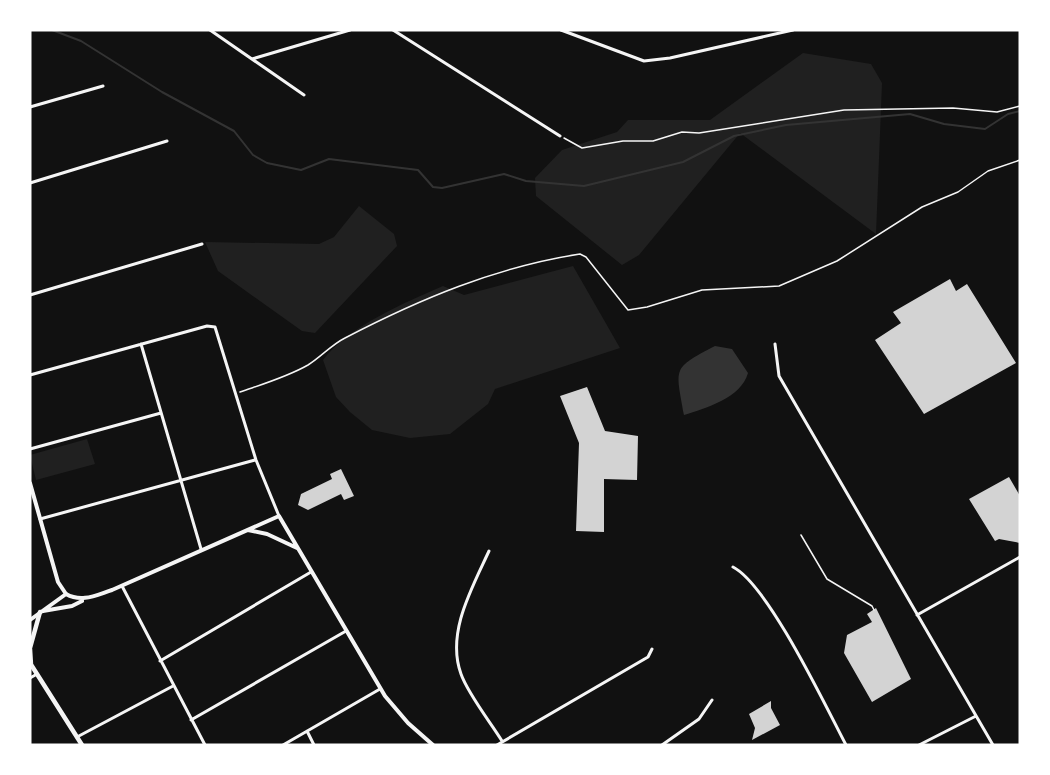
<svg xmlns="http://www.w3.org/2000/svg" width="1050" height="775" viewBox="0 0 1050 775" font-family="'Golos Text',sans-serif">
	<rect width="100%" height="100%" fill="#111"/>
	<!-- green -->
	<path fill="#202020" d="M 803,53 L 871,64 L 882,83 L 876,234 L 740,133 L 639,255 L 622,265 L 536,196 L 535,178 L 562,150 L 617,132 L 628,120 L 710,120 Z
		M 359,206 L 394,234 L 397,246 L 315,333 L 302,331 L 218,271 L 205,242 L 319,244 L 334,237 Z
		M 573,266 L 620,348 L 495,389 L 488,404 L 450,434 L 410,438 L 372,430 L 350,412 L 336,397 L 323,360 C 349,326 404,303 443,286 L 464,295 Z
		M 87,439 L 95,464 L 36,480 L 30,455 Z"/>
	<!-- water -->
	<path fill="#333" d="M 715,346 L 732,349 L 748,373 C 741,398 706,408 684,415 C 676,367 671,369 715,346 Z"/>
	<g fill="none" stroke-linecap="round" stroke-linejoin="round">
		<!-- stream -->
		<path stroke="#333" stroke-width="2" d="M 52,30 L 81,41 L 162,92 L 234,131 L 253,155 L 267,163 L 301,170 L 329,159 L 418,170 L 433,187 L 442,188 L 504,174 L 526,181 L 584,186 L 683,162 L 734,136 L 786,125 L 910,114 L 944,124 L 985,129 L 1008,114 L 1020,111"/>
	</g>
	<!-- building -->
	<path fill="#d3d3d3" d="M 950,279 L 956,291 L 967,284 L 1016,363 L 924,414 L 875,340 L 901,323 L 893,312 Z
		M 587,387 L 605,431 L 638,436 L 637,480 L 604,479 L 604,532 L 576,531 L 579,443 L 560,396 Z
		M 341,469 L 354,496 L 344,500 L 341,494 L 308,510 L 298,505 L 301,494 L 332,479 L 330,474 Z
		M 1009,477 L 1020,496 L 1020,543 L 999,539 L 995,541 L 969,499 Z
		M 876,608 L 911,679 L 872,702 L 844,653 L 847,635 L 872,622 L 867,614 Z
		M 771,701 L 771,708 L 780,725 L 752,740 L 755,728 L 749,714 Z"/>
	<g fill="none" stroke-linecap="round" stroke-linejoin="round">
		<!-- path -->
		<path stroke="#f5f5f5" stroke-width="1.5" d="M 564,138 L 582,148 L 623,141 L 653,141 L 682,132 L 699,133 L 844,110 L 953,108 L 997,112 L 1020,106
			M 240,392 C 263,384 287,377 308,365 C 321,357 331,345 345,338 C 420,299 496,267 580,254 L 586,257 L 628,310 L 647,307 L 702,290 L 779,286 L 837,261 L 922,207 L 958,192 L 988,171 L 1020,160
			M 801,535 L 827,579 L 872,606 L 874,610"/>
		<!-- minor -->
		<path stroke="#f5f5f5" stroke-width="3" d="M 210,30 L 304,95
			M 393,30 L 560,136
			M 561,30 L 644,61 L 670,58 L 793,30
			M 252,59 L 350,30
			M 30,107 L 103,86
			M 30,183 L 167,141
			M 30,295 L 202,244
			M 141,344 L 201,549
			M 775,344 L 779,376 L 993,745
			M 30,375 L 207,326 L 215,327 L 256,460 L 279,516
			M 30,449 L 161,413
			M 40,519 L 255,460
			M 489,551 C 472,588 446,633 461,674 C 468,694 491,723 502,741
			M 733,567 C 768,585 825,705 846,745
			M 122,586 L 205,745
			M 917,615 L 1020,557
			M 160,661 L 311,572
			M 30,678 L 37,674
			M 191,720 L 346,631
			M 307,731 L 314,745
			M 77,737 L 173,686
			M 283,745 L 380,689
			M 497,745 L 648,657 L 652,649
			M 662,745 L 699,719 L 712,700
			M 919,745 L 976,716"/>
		<!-- tertiary -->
		<path stroke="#f5f5f5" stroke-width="4" d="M 30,483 L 58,582 L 66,594"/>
		<!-- secondary -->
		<path stroke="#f5f5f5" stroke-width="4" d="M 248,530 L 267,534 L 297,548
			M 43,611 L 72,606 L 82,601
			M 30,620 L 66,594 C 82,603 96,595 112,590 L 279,516 L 385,696 L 408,723 L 433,745"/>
		<!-- primary -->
		<path stroke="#f5f5f5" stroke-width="4.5" d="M 30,648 L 40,612
			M 30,649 L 31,665
			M 30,663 L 82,745"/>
	</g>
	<!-- border -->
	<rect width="1050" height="775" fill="none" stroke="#ffffff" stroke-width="63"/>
</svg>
